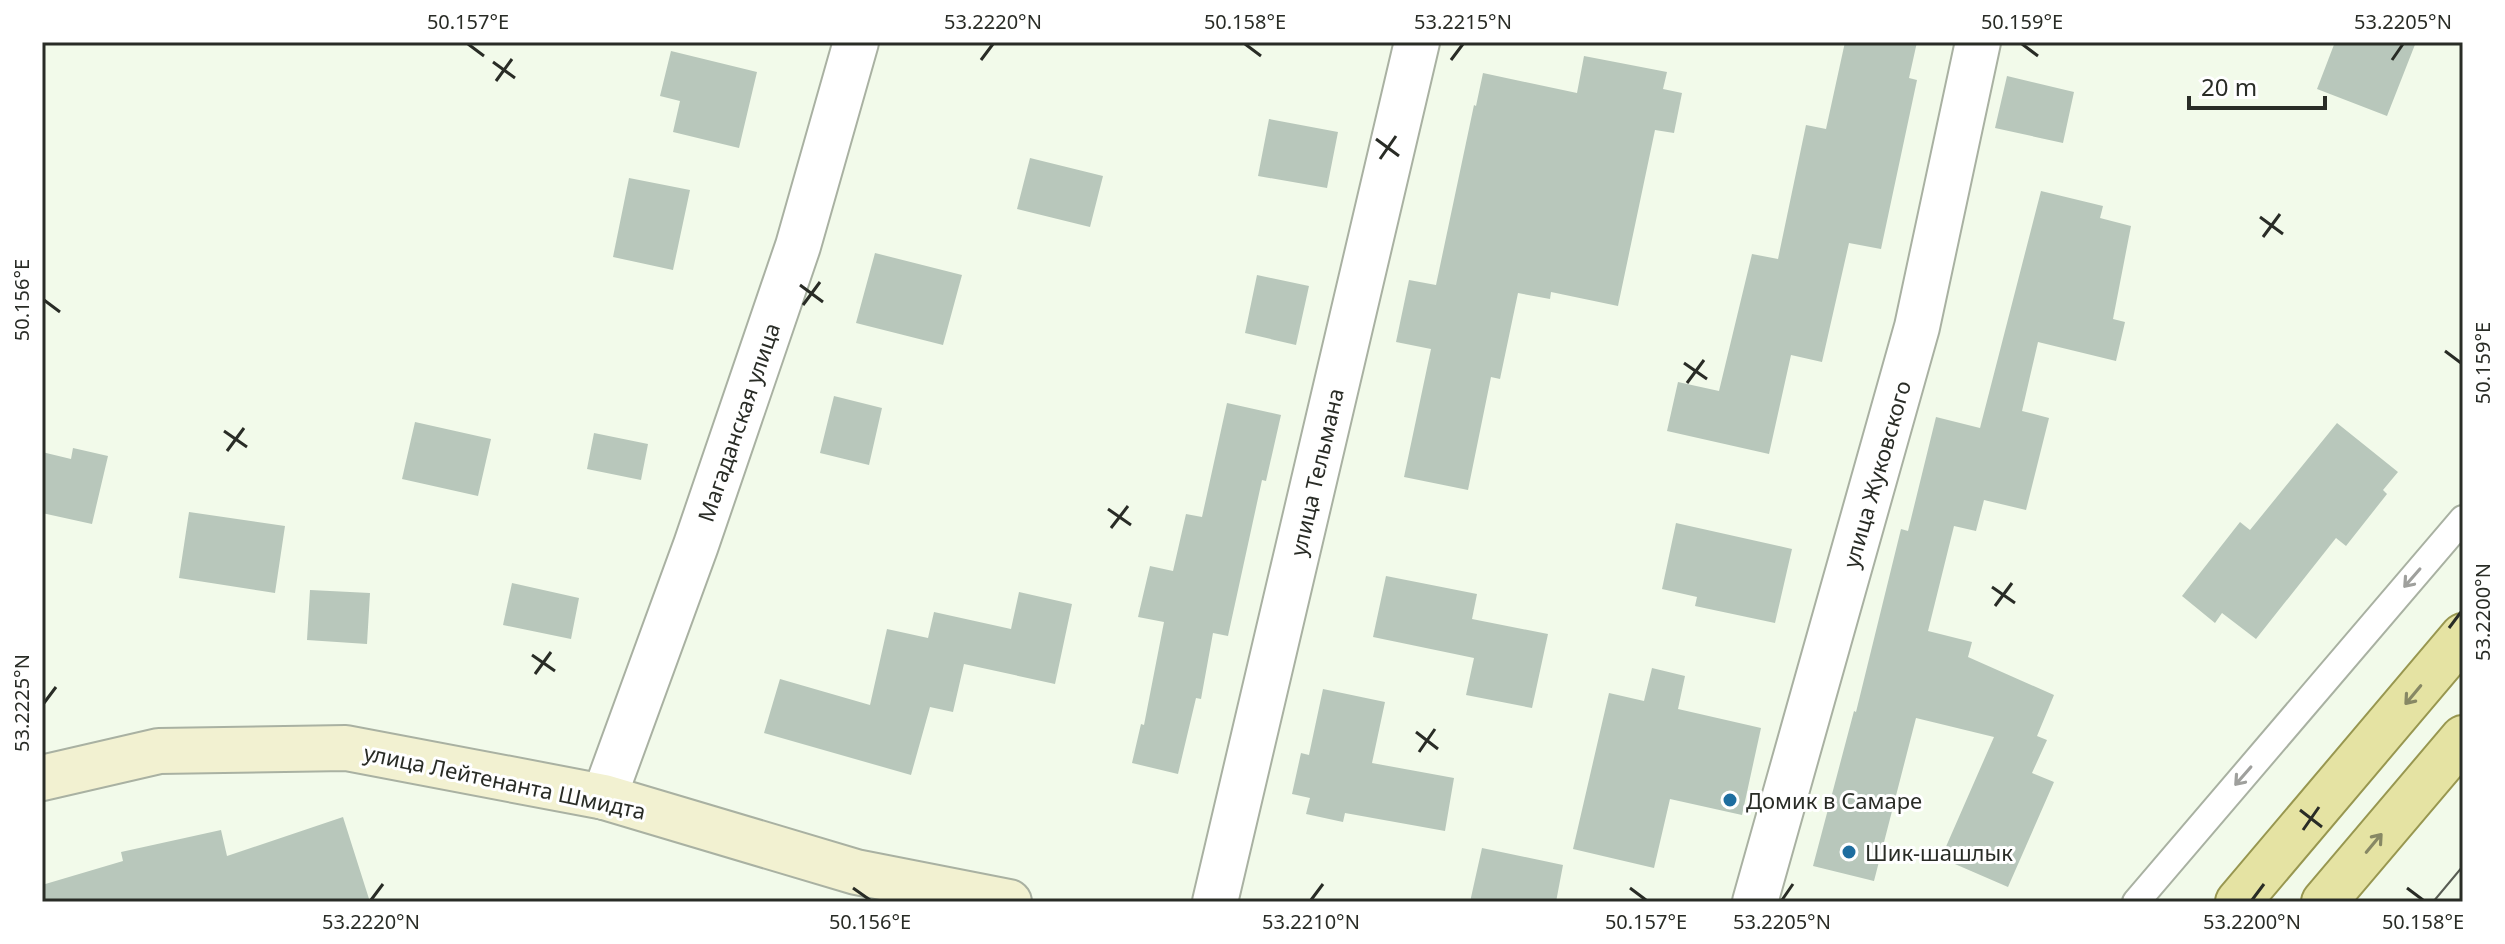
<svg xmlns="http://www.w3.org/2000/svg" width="2505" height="944" viewBox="0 0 2505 944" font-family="'Noto Sans',sans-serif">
	<rect width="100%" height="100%" fill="#f2faea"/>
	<!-- building -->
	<path fill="#b8c7bb" d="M 1845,42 L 1917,42 L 1909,78 L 1917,80 L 1881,249 L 1849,243 L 1822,362 L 1791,355 L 1769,454 L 1667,431 L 1678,382 L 1719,391 L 1752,254 L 1778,259 L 1806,125 L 1826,129 Z
		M 2335,42 L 2416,42 L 2387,116 L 2317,89 Z
		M 671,51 L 757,72 L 739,148 L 673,132 L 680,101 L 660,96 Z
		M 1584,56 L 1667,72 L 1663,89 L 1682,93 L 1674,133 L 1655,130 L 1618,306 L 1551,292 L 1550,299 L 1518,293 L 1500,379 L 1491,377 L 1468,490 L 1404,477 L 1431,349 L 1396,342 L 1409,280 L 1436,285 L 1474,105 L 1476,106 L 1483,73 L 1577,93 Z
		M 2007,76 L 2074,92 L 2063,143 L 1995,128 Z
		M 1269,119 L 1338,132 L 1327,188 L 1258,176 Z
		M 1030,158 L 1103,176 L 1090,227 L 1017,209 Z
		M 629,178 L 690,190 L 673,270 L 613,257 Z
		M 2041,191 L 2103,206 L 2100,218 L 2131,226 L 2113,319 L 2125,322 L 2116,361 L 2038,342 L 2022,411 L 2049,418 L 2026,510 L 1984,500 L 1976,531 L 1954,526 L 1928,631 L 1972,642 L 1968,657 L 2054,695 L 2037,736 L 2047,740 L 2032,773 L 2054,782 L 2008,887 L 1941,858 L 1994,737 L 1916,718 L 1874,881 L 1813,866 L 1854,711 L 1856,712 L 1901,529 L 1908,531 L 1936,417 L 1980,428 Z
		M 875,253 L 962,275 L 943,345 L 856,323 Z
		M 1257,275 L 1309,286 L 1296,345 L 1245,333 Z
		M 834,396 L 882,408 L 869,465 L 820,453 Z
		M 1227,403 L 1281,415 L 1266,481 L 1262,480 L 1228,636 L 1213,633 L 1201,699 L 1196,698 L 1178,774 L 1132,763 L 1141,724 L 1144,725 L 1164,622 L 1138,617 L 1150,566 L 1173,571 L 1186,514 L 1202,517 Z
		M 415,422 L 491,439 L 478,496 L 402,479 Z
		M 2337,423 L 2398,472 L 2383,490 L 2387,494 L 2346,546 L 2336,538 L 2256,639 L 2222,613 L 2215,623 L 2182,596 L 2240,522 L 2250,530 Z
		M 594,433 L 648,444 L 641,480 L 587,469 Z
		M 73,448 L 108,456 L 92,524 L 42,513 L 42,452 L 71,459 Z
		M 189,512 L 285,526 L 275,593 L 179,578 Z
		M 1676,523 L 1792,549 L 1775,623 L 1695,606 L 1697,597 L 1662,589 Z
		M 1386,576 L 1477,594 L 1472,619 L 1548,634 L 1532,708 L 1466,695 L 1474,658 L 1373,637 Z
		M 512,583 L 579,598 L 571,639 L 503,625 Z
		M 310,590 L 370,593 L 367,644 L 307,640 Z
		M 1019,592 L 1072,604 L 1055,684 L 964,664 L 953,712 L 930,707 L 911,775 L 764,733 L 780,679 L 870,705 L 887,629 L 928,638 L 934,612 L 1011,629 Z
		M 1652,668 L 1685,676 L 1678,709 L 1761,728 L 1742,815 L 1670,799 L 1654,868 L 1573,849 L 1609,693 L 1644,701 Z
		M 1323,689 L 1385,702 L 1372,763 L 1454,778 L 1445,831 L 1345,813 L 1343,822 L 1306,814 L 1310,798 L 1292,794 L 1301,753 L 1309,755 Z
		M 343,817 L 370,902 L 42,902 L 42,885 L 123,861 L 121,852 L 221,830 L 227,856 Z
		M 1482,848 L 1563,865 L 1556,902 L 1470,902 Z"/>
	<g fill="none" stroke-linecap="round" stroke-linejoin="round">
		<defs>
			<path id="lane" d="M 2136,902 L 2463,519"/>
			<path id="street" d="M 604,797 L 696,545 L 798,246 L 856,42
				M 1215,902 L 1417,42
				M 1755,902 L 1917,327 L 1978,42"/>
			<path id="secondary" d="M 42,778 L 159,751 L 346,748 L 604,797 L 856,872 L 1009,902"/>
			<path id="primary" d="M 2238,902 L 2463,636
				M 2324,902 L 2463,738"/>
		</defs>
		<!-- lane casing -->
		<use href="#lane" stroke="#a9b1a2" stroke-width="30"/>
		<!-- street casing -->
		<use href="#street" stroke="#a9b1a2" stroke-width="48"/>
		<!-- secondary casing -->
		<use href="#secondary" stroke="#a9b1a2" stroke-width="48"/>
		<!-- primary casing -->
		<use href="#primary" stroke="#989750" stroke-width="48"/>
		<!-- lane -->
		<use href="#lane" stroke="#fff" stroke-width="26"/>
		<!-- street -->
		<use href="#street" stroke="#fff" stroke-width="44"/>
		<!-- secondary -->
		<use href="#secondary" stroke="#f2f1d1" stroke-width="44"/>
		<!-- primary -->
		<use href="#primary" stroke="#e5e3a3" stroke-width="44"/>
		<!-- tram -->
		<path stroke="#595d54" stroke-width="2" d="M 2433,902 L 2463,866"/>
	</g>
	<!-- one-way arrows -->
	<defs><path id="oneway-shaft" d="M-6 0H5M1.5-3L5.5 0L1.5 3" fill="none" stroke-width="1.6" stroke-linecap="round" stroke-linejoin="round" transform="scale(2)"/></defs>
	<g stroke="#9fa09d">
		<use href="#oneway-shaft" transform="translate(2412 578) rotate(131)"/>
		<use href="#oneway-shaft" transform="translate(2243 776) rotate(131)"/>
	</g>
	<g stroke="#878864">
		<use href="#oneway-shaft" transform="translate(2413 695) rotate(130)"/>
		<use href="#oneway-shaft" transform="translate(2374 843) rotate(-50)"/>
	</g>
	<!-- ticks -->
	<path fill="none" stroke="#292c26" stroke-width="3" d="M 468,44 L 484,56M 1245,44 L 1261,56M 2022,44 L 2038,56M 981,60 L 993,44M 1451,60 L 1463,44M 2392,60 L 2403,44M 493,62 L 515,78M 496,81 L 512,59M 1376,139 L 1399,156M 1380,159 L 1396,136M 2260,217 L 2283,234M 2263,237 L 2280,214M 800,285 L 823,302M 44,300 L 60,312M 803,305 L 820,282M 2445,351 L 2461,363M 1684,363 L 1707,379M 1687,383 L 1704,360M 224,431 L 247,447M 227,451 L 244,428M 1108,509 L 1131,525M 1111,528 L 1128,506M 1992,587 L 2015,603M 1995,606 L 2012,583M 2449,628 L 2461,612M 532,655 L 555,671M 535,674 L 551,652M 44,703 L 56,687M 1416,732 L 1438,749M 1419,752 L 1435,729M 2300,810 L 2322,827M 2303,830 L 2319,807M 853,888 L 870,900M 1630,888 L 1646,900M 2407,888 L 2423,900M 371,900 L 383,884M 1311,900 L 1323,884M 1782,900 L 1793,884M 2252,900 L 2264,884"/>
	<!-- markers -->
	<g fill="#1d6d9f" stroke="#fff" stroke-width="3">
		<circle cx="1730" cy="800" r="8"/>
		<circle cx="1849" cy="852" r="8"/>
	</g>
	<g text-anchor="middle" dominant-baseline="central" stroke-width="6" stroke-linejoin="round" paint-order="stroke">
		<!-- street labels -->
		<g font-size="22" fill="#292c26" stroke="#fff">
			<text transform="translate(738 422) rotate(-71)">Магаданская улица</text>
			<text transform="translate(1316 472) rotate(-77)">улица Тельмана</text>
			<text transform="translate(1876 474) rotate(-74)">улица Жуковского</text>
			<text transform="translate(505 781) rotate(12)">улица Лейтенанта Шмидта</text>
		</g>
		<!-- poi labels -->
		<g font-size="22" fill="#292c26" stroke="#fff" text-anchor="start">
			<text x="1746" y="800">Домик в Самаре</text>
			<text x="1865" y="852">Шик-шашлык</text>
		</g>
	</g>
	<!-- border -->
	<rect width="2505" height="944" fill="none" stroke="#ffffff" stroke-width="88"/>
	<!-- scale -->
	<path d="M2189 96v12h136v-12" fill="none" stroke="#292c26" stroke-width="4"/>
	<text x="2201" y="96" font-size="24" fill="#292c26" stroke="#ffffff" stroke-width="6" paint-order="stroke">20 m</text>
	<rect x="44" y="44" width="2417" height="856" fill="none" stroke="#292c26" stroke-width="3"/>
	<g font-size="20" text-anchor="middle" fill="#292c26">
		<text x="468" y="29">50.157°E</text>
		<text x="993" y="29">53.2220°N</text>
		<text x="1245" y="29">50.158°E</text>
		<text x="1463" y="29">53.2215°N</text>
		<text x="2022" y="29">50.159°E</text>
		<text x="2403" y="29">53.2205°N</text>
		<text transform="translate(22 300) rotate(-90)" y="7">50.156°E</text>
		<text transform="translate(2483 363) rotate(-90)" y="7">50.159°E</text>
		<text transform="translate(2483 612) rotate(-90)" y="7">53.2200°N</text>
		<text transform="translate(22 703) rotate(-90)" y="7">53.2225°N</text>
		<text x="371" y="929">53.2220°N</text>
		<text x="870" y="929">50.156°E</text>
		<text x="1311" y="929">53.2210°N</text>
		<text x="1646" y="929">50.157°E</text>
		<text x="1782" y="929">53.2205°N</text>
		<text x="2252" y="929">53.2200°N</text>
		<text x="2423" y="929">50.158°E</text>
	</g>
</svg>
